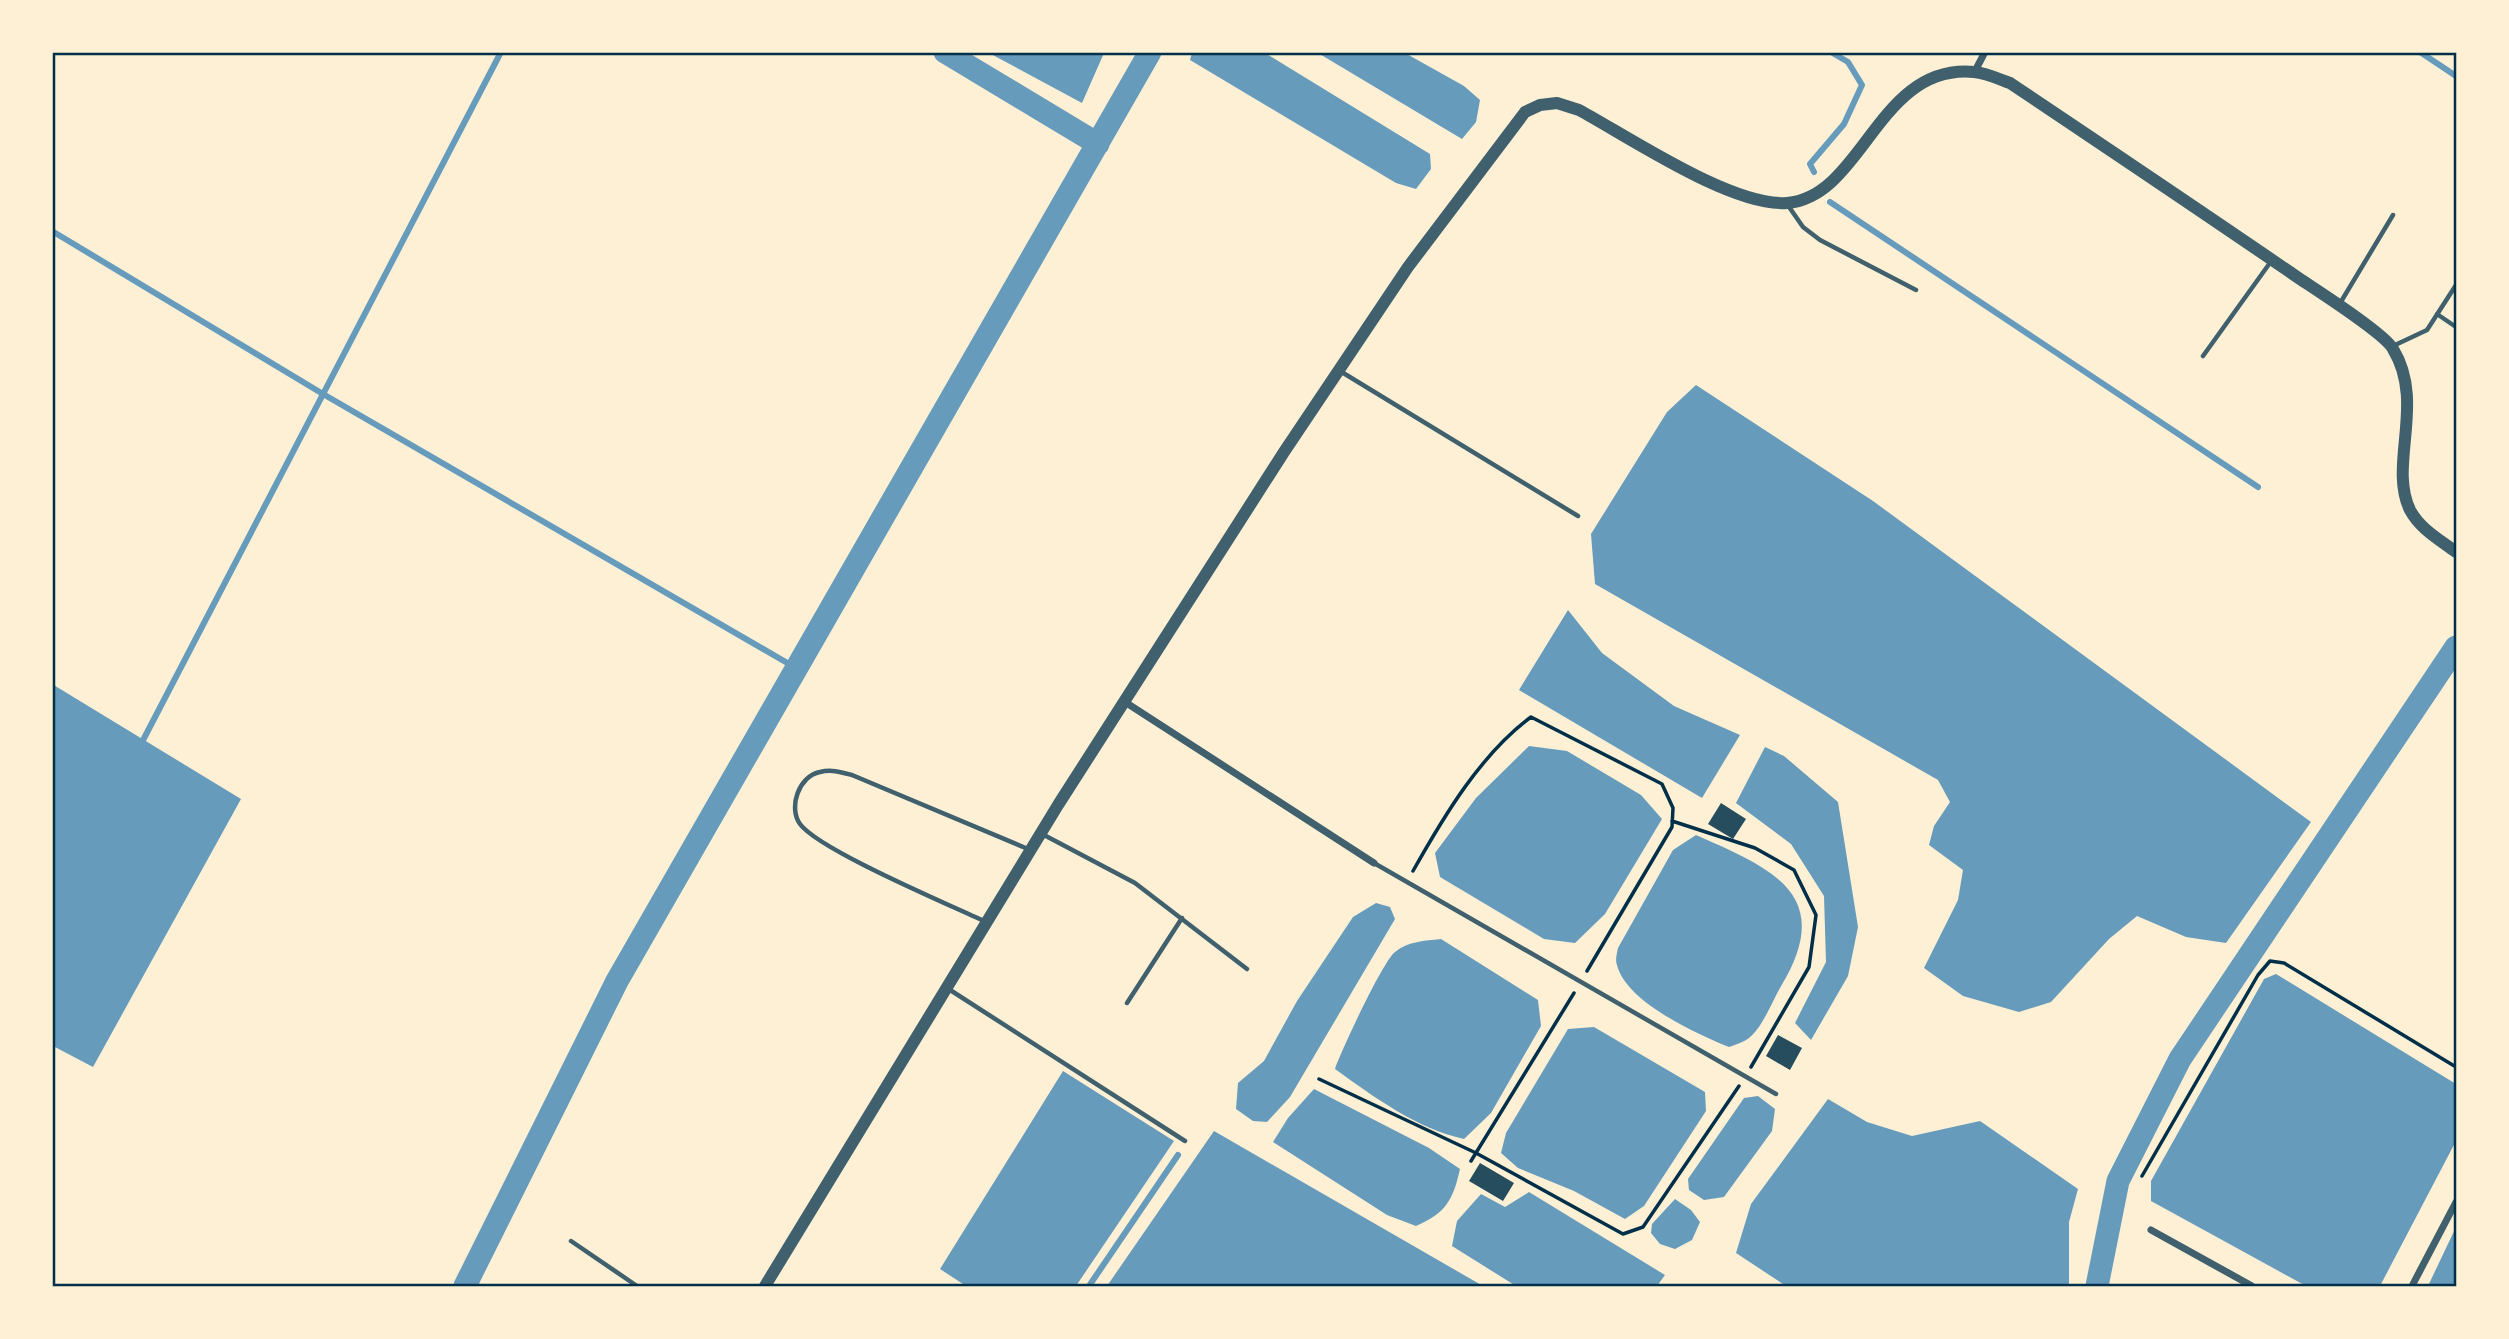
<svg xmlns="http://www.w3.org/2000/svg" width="2509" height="1339" viewBox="0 0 2509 1339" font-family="Quicksand,sans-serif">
	<rect width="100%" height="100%" fill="#fdf0d5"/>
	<!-- water -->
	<path fill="#669bbc" d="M 989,53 L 1104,53 L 1082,103 Z
		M 1192,53 L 1265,53 L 1430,154 L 1431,169 L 1416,189 L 1396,183 L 1190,60 Z
		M 1318,53 L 1405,53 L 1464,86 L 1480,100 L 1476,122 L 1462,139 Z
		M 1696,385 L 1873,501 L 2311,822 L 2226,943 L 2186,937 L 2137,916 L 2109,939 L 2051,1002 L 2019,1012 L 1963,996 L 1924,968 L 1958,900 L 1963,870 L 1929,845 L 1934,826 L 1950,802 L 1938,780 L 1595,584 L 1591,534 L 1667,412 Z
		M 1568,610 L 1602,653 L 1674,706 L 1740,735 L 1702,798 L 1519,690 Z
		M 52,684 L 241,799 L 93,1067 L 53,1046 Z
		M 1529,746 L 1567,751 L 1641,795 L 1662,819 L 1605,914 L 1575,943 L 1544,939 L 1440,877 L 1435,853 L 1476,798 Z
		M 1765,747 L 1784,756 L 1838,802 L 1858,927 L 1848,976 L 1811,1040 L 1795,1023 L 1826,962 L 1824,896 L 1791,844 L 1736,803 Z
		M 1696,835 C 1773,869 1837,895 1780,988 C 1772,1002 1762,1028 1749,1038 C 1744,1042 1735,1045 1729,1047 C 1697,1034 1626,1002 1617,965 C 1615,960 1617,953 1618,948 L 1673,850 Z
		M 1376,903 L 1390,907 L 1395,919 L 1290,1097 L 1267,1122 L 1253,1121 L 1236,1109 L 1238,1083 L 1264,1061 L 1297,1001 L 1353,917 Z
		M 1441,939 L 1538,1000 L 1541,1026 L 1491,1113 L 1464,1139 C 1417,1129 1374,1097 1335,1069 C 1341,1051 1383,961 1395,952 C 1409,941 1424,941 1441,939 Z
		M 2276,974 L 2456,1084 L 2456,1141 L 2380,1286 L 2306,1286 L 2151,1201 L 2151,1181 L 2264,979 Z
		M 1594,1027 L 1705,1092 L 1706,1111 L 1644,1206 L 1625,1219 L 1574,1191 L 1518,1168 L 1501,1153 L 1506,1133 L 1568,1029 Z
		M 1063,1071 L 1174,1141 L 1076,1286 L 966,1286 L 940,1269 Z
		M 1314,1089 L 1429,1148 L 1460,1169 C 1453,1200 1446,1213 1416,1226 L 1387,1215 L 1273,1142 L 1288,1118 Z
		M 1758,1096 L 1775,1109 L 1772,1131 L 1724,1197 L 1704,1200 L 1689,1190 L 1688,1179 L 1744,1098 Z
		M 1828,1099 L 1867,1122 L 1912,1136 L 1980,1121 L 2078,1189 L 2069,1222 L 2069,1286 L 1786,1286 L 1736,1253 L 1751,1204 Z
		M 1214,1131 L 1483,1286 L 1107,1286 Z
		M 1529,1192 L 1665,1275 L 1657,1286 L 1516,1286 L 1452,1246 L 1457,1221 L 1481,1194 L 1505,1207 Z
		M 1675,1199 L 1691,1210 L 1700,1222 L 1692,1240 L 1675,1249 L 1660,1244 L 1651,1233 L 1652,1224 Z
		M 2456,1227 L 2456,1286 L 2428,1286 Z"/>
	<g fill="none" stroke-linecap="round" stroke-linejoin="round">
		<!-- stream -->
		<path stroke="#669bbc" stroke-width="6" d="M 2420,52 L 2456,76
			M 1814,172 L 1810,164 L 1844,124 L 1862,85 L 1848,62 L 1831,52
			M 1830,202 L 2258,487
			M 52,231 L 323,394 L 796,668
			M 140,746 L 501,52
			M 1089,1286 L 1178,1155"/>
		<!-- canal -->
		<path stroke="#669bbc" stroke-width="23" d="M 945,52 L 1098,144
			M 465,1286 L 617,981 L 1150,52
			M 2097,1286 L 2118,1181 L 2180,1059 L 2456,647"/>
	</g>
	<!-- building -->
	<path fill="#264d5e" d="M 1721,803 L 1746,819 L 1733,839 L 1708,824 Z
		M 1778,1035 L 1802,1048 L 1790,1070 L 1766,1056 Z
		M 1480,1163 L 1514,1183 L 1503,1201 L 1469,1181 Z"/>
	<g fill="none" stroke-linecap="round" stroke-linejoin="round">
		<!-- path -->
		<path stroke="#003049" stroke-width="3.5" d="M 1672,821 L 1755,848 L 1794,870 L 1816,915 L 1809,967 L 1751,1067
			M 1413,871 C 1444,816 1480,755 1531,717 L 1662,784 L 1673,808 L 1672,827 L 1587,971
			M 1319,1079 L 1476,1153 L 1623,1234 L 1643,1227 L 1739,1086
			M 1471,1161 L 1574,993
			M 2142,1176 L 2258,975 L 2270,961 L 2284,963 L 2456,1067"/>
		<!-- service -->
		<path stroke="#3f606c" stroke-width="4.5" d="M 1787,204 L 1803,227 L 1820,240 L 1916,290
			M 2339,305 L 2393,215
			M 2437,314 L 2456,327
			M 2393,346 L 2427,330 L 2456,285
			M 2203,356 L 2272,260
			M 1340,371 L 1578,516
			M 1044,835 L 1135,883 L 1247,969
			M 1374,863 L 1776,1094
			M 986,922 C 950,905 819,850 800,824 C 788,807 799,776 820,772 C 831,769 841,772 852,775 L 1028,849
			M 947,988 L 1185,1141
			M 1127,1003 L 1182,918
			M 571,1241 L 637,1286"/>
		<!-- minor -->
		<path stroke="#3f606c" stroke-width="7" d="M 1975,71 L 1985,52
			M 1125,702 L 1374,863
			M 2151,1230 L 2252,1286
			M 2412,1286 L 2456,1202"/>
		<!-- tertiary -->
		<path stroke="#3f606c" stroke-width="12" d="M 765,1286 L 1058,805 L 1284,452 L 1408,267 L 1525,112 L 1540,105 L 1557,103 L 1579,110 C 1629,137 1732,207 1787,203 C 1863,197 1878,63 1974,72 C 1986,73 1999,79 2010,83 C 2107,148 2204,213 2300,279 C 2318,291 2385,334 2393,349 C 2426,403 2388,465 2410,510 C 2420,529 2440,540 2456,552"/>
	</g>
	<!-- border -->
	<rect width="2509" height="1339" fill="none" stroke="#fdf0d5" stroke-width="108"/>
	<rect x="54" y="54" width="2401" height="1231" fill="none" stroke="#003049" stroke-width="2.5"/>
</svg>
